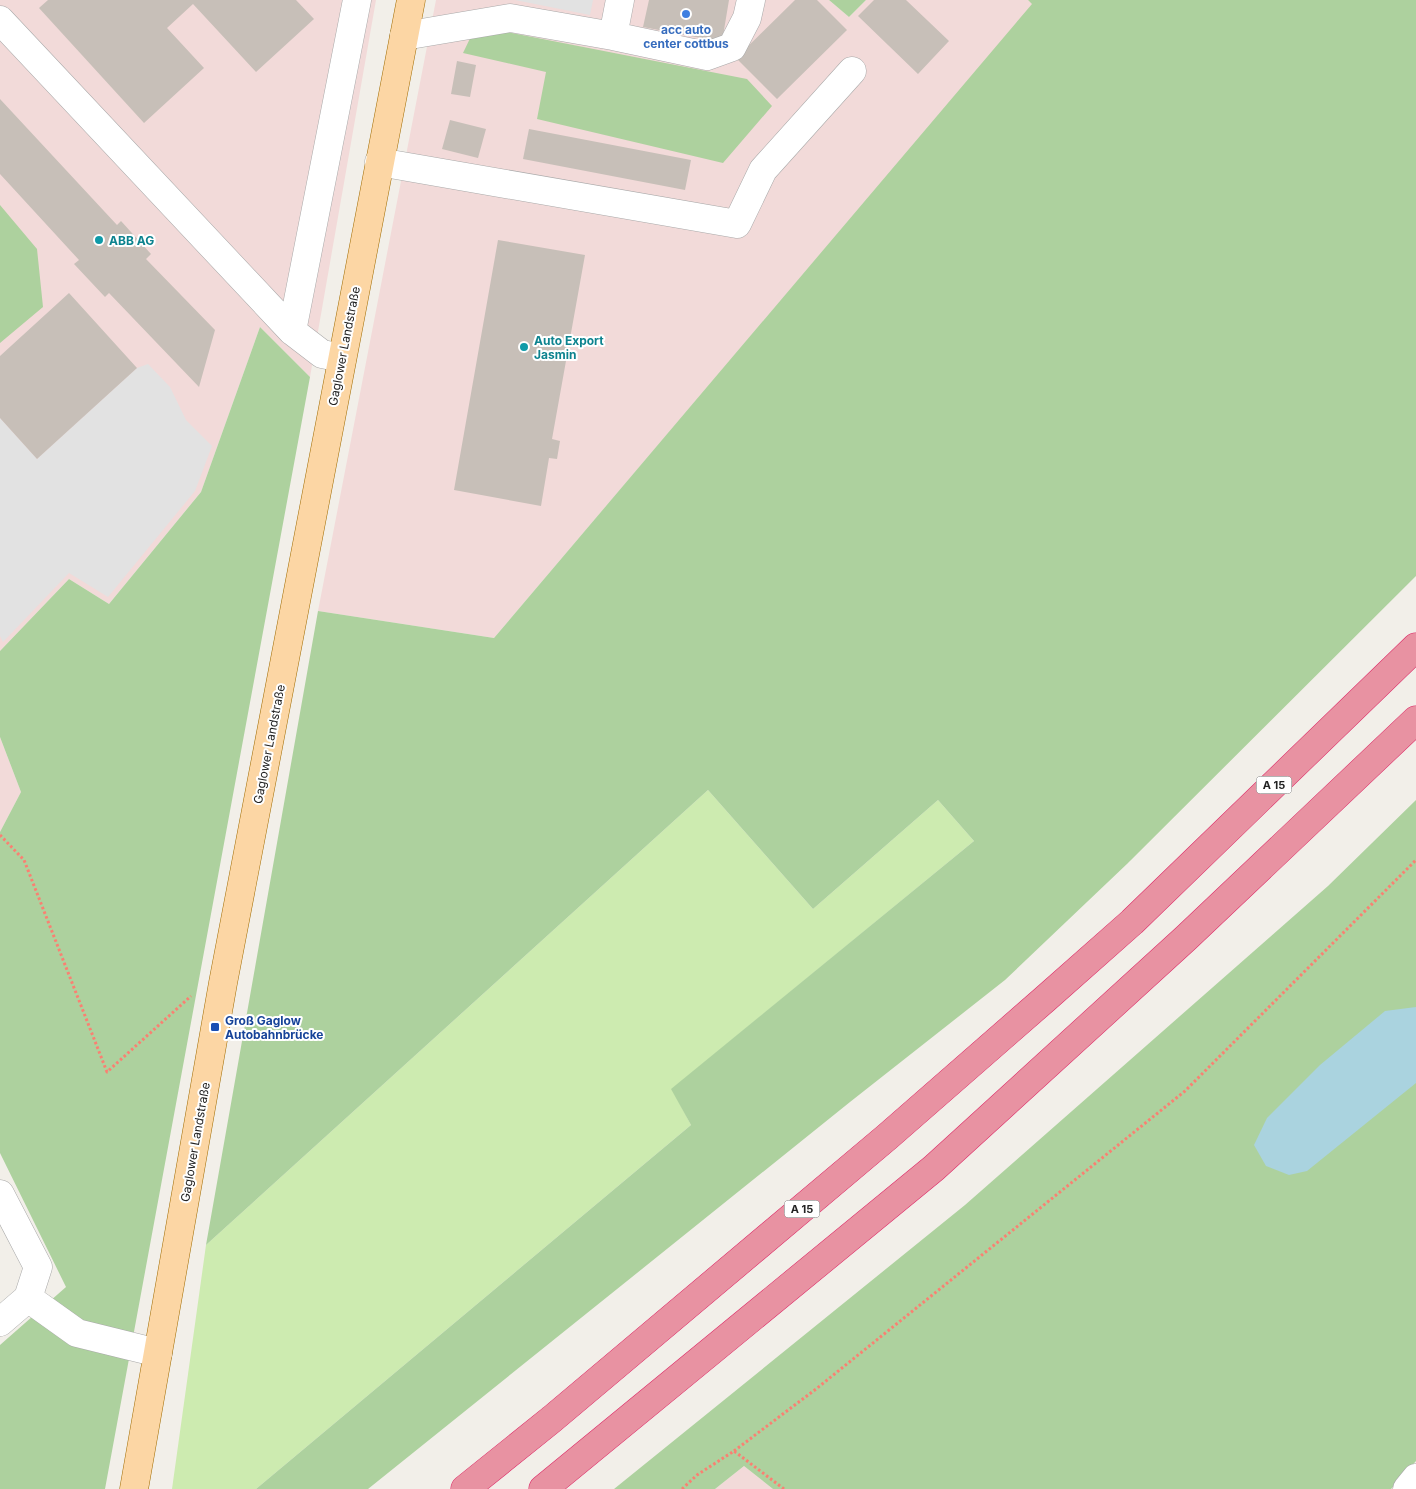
<svg xmlns="http://www.w3.org/2000/svg" width="1416" height="1489" viewBox="0 0 1416 1489" font-family="Inter,sans-serif">
	<rect width="100%" height="100%" fill="#f2efe9"/>
	<!-- commercial -->
	<path fill="#f2dad9" d="M 0,0 L 376,0 L 310,377 L 260,327 L 201,492 L 109,604 L 69,579 L 0,651 Z
		M 436,0 L 829,0 L 849,17 L 866,0 L 1028,0 L 1033,4 L 494,638 L 318,611 Z
		M 0,737 L 21,792 L 0,832 Z
		M 744,1466 L 773,1489 L 715,1489 Z"/>
	<!-- grass -->
	<path fill="#cdebb0" d="M 708,790 L 813,909 L 938,800 L 974,841 L 672,1089 L 691,1125 L 256,1489 L 172,1489 L 206,1245 Z"/>
	<!-- forest -->
	<path fill="#add19e" d="M 829,0 L 866,0 L 849,17 Z
		M 1028,0 L 1416,0 L 1416,576 L 1128,863 L 1005,980 L 850,1102 L 368,1489 L 256,1489 L 691,1125 L 671,1089 L 974,841 L 938,800 L 813,909 L 708,790 L 206,1245 L 318,611 L 494,638 L 1032,4 Z
		M 476,26 L 747,79 L 772,106 L 723,163 L 537,119 L 546,72 L 463,53 Z
		M 0,205 L 37,249 L 43,307 L 0,343 Z
		M 260,327 L 310,377 L 105,1489 L 0,1489 L 0,1345 L 66,1287 L 0,1153 L 0,832 L 21,792 L 0,737 L 0,651 L 69,579 L 109,604 L 201,492 Z
		M 1416,800 L 1416,1461 L 1391,1489 L 773,1489 L 744,1466 L 715,1489 L 614,1489 L 965,1205 L 1328,886 Z"/>
	<!-- parking -->
	<path fill="#e2e2e2" d="M 515,0 L 593,0 L 590,15 Z
		M 148,364 L 170,387 L 186,420 L 212,446 L 195,491 L 108,597 L 69,573 L 3,642 L 0,636 L 0,418 L 37,459 L 137,368 Z"/>
	<!-- water -->
	<path fill="#aad3df" d="M 1416,1007 L 1416,1083 L 1307,1171 L 1289,1175 L 1266,1166 L 1254,1145 L 1267,1118 L 1320,1065 L 1385,1011 Z"/>
	<!-- building -->
	<path fill="#c7bfb8" d="M 48,0 L 296,0 L 314,19 L 256,72 L 193,4 L 167,28 L 204,68 L 144,123 L 39,8 Z
		M 649,0 L 729,0 L 722,42 L 643,27 Z
		M 795,0 L 817,0 L 847,30 L 777,99 L 736,58 Z
		M 874,0 L 906,0 L 949,41 L 918,74 L 858,16 Z
		M 457,61 L 476,65 L 470,97 L 451,94 Z
		M 0,99 L 117,225 L 121,221 L 151,254 L 146,259 L 215,330 L 199,387 L 109,293 L 105,297 L 74,264 L 79,260 L 0,174 Z
		M 450,120 L 486,129 L 478,158 L 442,149 Z
		M 529,129 L 691,160 L 685,190 L 523,159 Z
		M 498,240 L 585,255 L 552,439 L 560,441 L 557,459 L 549,458 L 541,506 L 454,490 Z
		M 69,293 L 137,368 L 37,459 L 0,418 L 0,356 Z"/>
	<g fill="none" stroke-linecap="round" stroke-linejoin="round">
		<defs>
			<path id="minor" d="M 0,20 L 292,331 L 322,354 L 342,358
				M 404,36 L 510,18 L 613,36 L 620,0
				M 613,36 L 707,56 L 732,47 L 747,18 L 751,0
				M 379,162 L 737,224 L 763,170 L 852,71
				M 292,331 L 357,0
				M 0,1194 L 38,1267 L 28,1298 L 0,1322
				M 28,1298 L 77,1333 L 158,1353
				M 1407,1489 L 1416,1478"/>
			<path id="major" d="M 134,1489 L 223,983 L 411,0"/>
			<path id="highway" d="M 465,1489 L 552,1419 L 887,1137 L 1045,999 L 1132,922 L 1416,647
				M 543,1489 L 934,1168 L 1186,938 L 1416,720"/>
		</defs>
		<!-- minor casing -->
		<use href="#minor" stroke="#a9a9a9" stroke-width="29"/>
		<!-- major casing -->
		<use href="#major" stroke="#a06b00" stroke-width="29"/>
		<!-- highway casing -->
		<use href="#highway" stroke="#dc2a67" stroke-width="29"/>
		<!-- path -->
		<path stroke="#fa8072" stroke-width="3" stroke-dasharray="2.5 2.5" stroke-linecap="butt" d="M 0,835 L 24,860 L 107,1072 L 191,996
			M 734,1451 L 816,1389 L 1185,1091 L 1416,860
			M 682,1489 L 697,1475 L 734,1451 L 784,1489"/>
		<!-- minor -->
		<use href="#minor" stroke="#fff" stroke-width="28"/>
		<!-- major -->
		<use href="#major" stroke="#fcd6a4" stroke-width="28"/>
		<!-- highway -->
		<use href="#highway" stroke="#e892a2" stroke-width="28"/>
	</g>
	<!-- markers -->
	<circle fill="#3f7fe0" stroke="#fff" stroke-width="2" cx="686" cy="14" r="5"/>
	<g fill="#0f9aa8" stroke="#fff" stroke-width="2">
		<circle cx="99" cy="240" r="5"/>
		<circle cx="524" cy="347" r="5"/>
	</g>
	<rect fill="#1a4fb4" stroke="#fff" stroke-width="2" x="210" y="1022" width="10" height="10" rx="2.5"/>
	<g text-anchor="middle" dominant-baseline="central" stroke-width="4" stroke-linejoin="round" paint-order="stroke">
		<!-- shield labels -->
		<g fill="#fff" stroke="#646464" stroke-width="1">
			<rect x="1256.5" y="776.5" width="35" height="17" rx="4"/>
			<rect x="784.5" y="1200.5" width="35" height="17" rx="4"/>
		</g>
		<g font-size="11" font-weight="bold" fill="#222">
			<text x="1274" y="785">A 15</text>
			<text x="802" y="1209">A 15</text>
		</g>
		<!-- shop labels -->
		<g font-size="12" font-weight="bold" fill="#366cbe" stroke="#fff">
			<text x="686" y="29">acc auto<tspan x="686" dy="14">center cottbus</tspan></text>
		</g>
		<!-- culture labels -->
		<g font-size="12" font-weight="bold" fill="#0d838f" stroke="#fff" text-anchor="start">
			<text x="109" y="240">ABB AG</text>
			<text x="534" y="340">Auto Export<tspan x="534" dy="14">Jasmin</tspan></text>
		</g>
		<!-- street labels -->
		<g font-size="12" fill="#222" stroke="#fff">
			<text transform="translate(344 346) rotate(-79)">Gaglower Landstraße</text>
			<text transform="translate(269 744) rotate(-79)">Gaglower Landstraße</text>
			<text transform="translate(195 1142) rotate(-80)">Gaglower Landstraße</text>
		</g>
		<!-- transit labels -->
		<g font-size="12" font-weight="bold" fill="#164399" stroke="#fff" text-anchor="start">
			<text x="225" y="1020">Groß Gaglow<tspan x="225" dy="14">Autobahnbrücke</tspan></text>
		</g>
	</g>
</svg>
